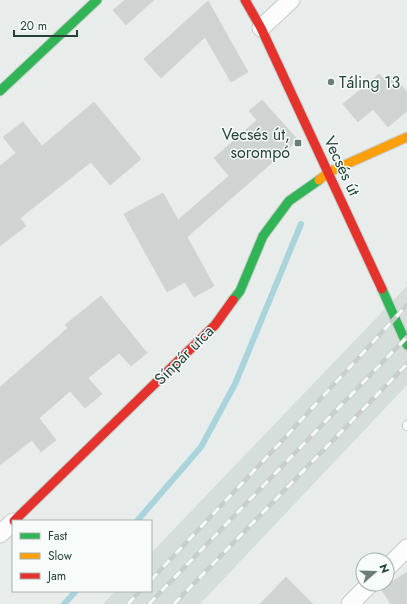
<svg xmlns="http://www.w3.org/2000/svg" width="407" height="604" viewBox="0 0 407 604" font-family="Jost,sans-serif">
	<rect width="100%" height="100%" fill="#e8edeb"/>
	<!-- built -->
	<path fill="#d6dedb" d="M 407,286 L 407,385 L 200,604 L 103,604 L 115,591 L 151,591 L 151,553 Z"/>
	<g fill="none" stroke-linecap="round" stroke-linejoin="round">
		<!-- stream -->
		<path stroke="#a9d4db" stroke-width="6" d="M 137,521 L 201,447 L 235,384 L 301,224
			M 64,604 L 76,591"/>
	</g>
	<!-- building -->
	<path fill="#cfd4d2" stroke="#d1d6d4" d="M 125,0 L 154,0 L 126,25 L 113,10 Z
		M 208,1 L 248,72 L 231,82 L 205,37 L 161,78 L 144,59 Z
		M 379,74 L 386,81 L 393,76 L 407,92 L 407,111 L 388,127 L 373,109 L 358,122 L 343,104 Z
		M 262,100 L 298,140 L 187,237 L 214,286 L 194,297 L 185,282 L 167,292 L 124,214 L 163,193 L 178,220 L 229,176 L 214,158 L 257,120 L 249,111 Z
		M 94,102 L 141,159 L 110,185 L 91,162 L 20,218 L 26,226 L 0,246 L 0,166 L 16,153 L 3,137 L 23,122 L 42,146 Z
		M 101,296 L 147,353 L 131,366 L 119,353 L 88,378 L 102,394 L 85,408 L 70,391 L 39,418 L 56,440 L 41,452 L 32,440 L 0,465 L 0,387 L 68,328 L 65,325 Z
		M 407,572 L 407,604 L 391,604 L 381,589 Z
		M 286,577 L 313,604 L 260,604 Z"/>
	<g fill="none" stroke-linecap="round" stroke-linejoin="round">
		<defs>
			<path id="lane" d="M 407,425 L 407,426"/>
			<path id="street" d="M 261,28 L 291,0
				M 0,534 L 13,522
				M 387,568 L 407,548
				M 350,604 L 370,584"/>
			<path id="fast" d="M 0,91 L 97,0
				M 382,289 L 407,345
				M 233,300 L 240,291 L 263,236 L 289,201 L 319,180"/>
			<path id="slow" d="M 319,180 L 329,172 L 407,137"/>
			<path id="jam" d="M 245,0 L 261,28 L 382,289
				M 14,521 L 215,325 L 233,300"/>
		</defs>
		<!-- lane casing -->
		<use href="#lane" stroke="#c5cac8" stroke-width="10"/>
		<!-- street casing -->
		<use href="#street" stroke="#c5cac8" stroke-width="19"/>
		<!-- fast casing -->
		<use href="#fast" stroke="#c3cbc8" stroke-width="11"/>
		<!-- slow casing -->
		<use href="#slow" stroke="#c3cbc8" stroke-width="11"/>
		<!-- jam casing -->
		<use href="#jam" stroke="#c3cbc8" stroke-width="11"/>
		<!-- lane -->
		<use href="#lane" stroke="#fcfcfc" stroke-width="8"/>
		<!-- street -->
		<use href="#street" stroke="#fcfcfc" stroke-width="17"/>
		<!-- fast -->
		<use href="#fast" stroke="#30b455" stroke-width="9"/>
		<!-- slow -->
		<use href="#slow" stroke="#ff9f0a" stroke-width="9"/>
		<!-- jam -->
		<use href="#jam" stroke="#e5322d" stroke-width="9"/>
		<defs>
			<path id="rail" d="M 151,580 L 280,443 L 407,305
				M 128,604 L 140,591
				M 149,604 L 407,337
				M 174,604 L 407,364"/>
		</defs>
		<!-- rail casing -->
		<use href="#rail" stroke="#c9cdcc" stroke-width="4.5"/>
		<!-- rail -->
		<use href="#rail" stroke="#f7fbf9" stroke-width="3" stroke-dasharray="9" stroke-linecap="butt"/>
	</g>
	<!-- markers -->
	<g fill="#697e78" stroke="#f7fbf9" stroke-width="1.5">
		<circle cx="331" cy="82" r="4"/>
		<rect x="294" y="139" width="8" height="8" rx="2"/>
	</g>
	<g text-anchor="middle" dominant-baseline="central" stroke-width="3" stroke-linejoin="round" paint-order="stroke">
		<!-- poi labels -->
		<g font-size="16" fill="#24423a" stroke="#f7fbf9" text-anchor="start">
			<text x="339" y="82">Táling 13</text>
			<text x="290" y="134" text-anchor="end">Vecsés út,<tspan x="290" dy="18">sorompó</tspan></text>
		</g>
		<!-- street labels -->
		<g font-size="16" fill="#24423a" stroke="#f7fbf9">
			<text transform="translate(342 166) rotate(65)">Vecsés út</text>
			<text transform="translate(184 355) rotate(-45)">Sínpár utca</text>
		</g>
	</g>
	<!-- legend -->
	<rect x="12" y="520" width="140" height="72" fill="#f7fbf9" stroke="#a3b1ad"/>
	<rect x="20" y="533" width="20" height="6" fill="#30b455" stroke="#a3b1ad"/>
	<text x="48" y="540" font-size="12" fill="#24423a">Fast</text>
	<rect x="20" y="553" width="20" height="6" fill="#ff9f0a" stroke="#a3b1ad"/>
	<text x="48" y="560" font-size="12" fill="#24423a">Slow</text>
	<rect x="20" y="573" width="20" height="6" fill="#e5322d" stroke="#a3b1ad"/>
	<text x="48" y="580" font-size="12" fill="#24423a">Jam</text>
	<!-- north arrow -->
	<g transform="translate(375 572) rotate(70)"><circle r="19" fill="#f7fbf9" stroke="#a3b1ad"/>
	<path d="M0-3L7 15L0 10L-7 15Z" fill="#697e78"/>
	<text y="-6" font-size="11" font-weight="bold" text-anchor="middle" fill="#24423a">N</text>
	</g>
	<!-- scale -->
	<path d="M14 30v6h63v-6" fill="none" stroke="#24423a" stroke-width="2"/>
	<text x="20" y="30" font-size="12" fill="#24423a" stroke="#f7fbf9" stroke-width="3" paint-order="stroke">20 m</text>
</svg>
